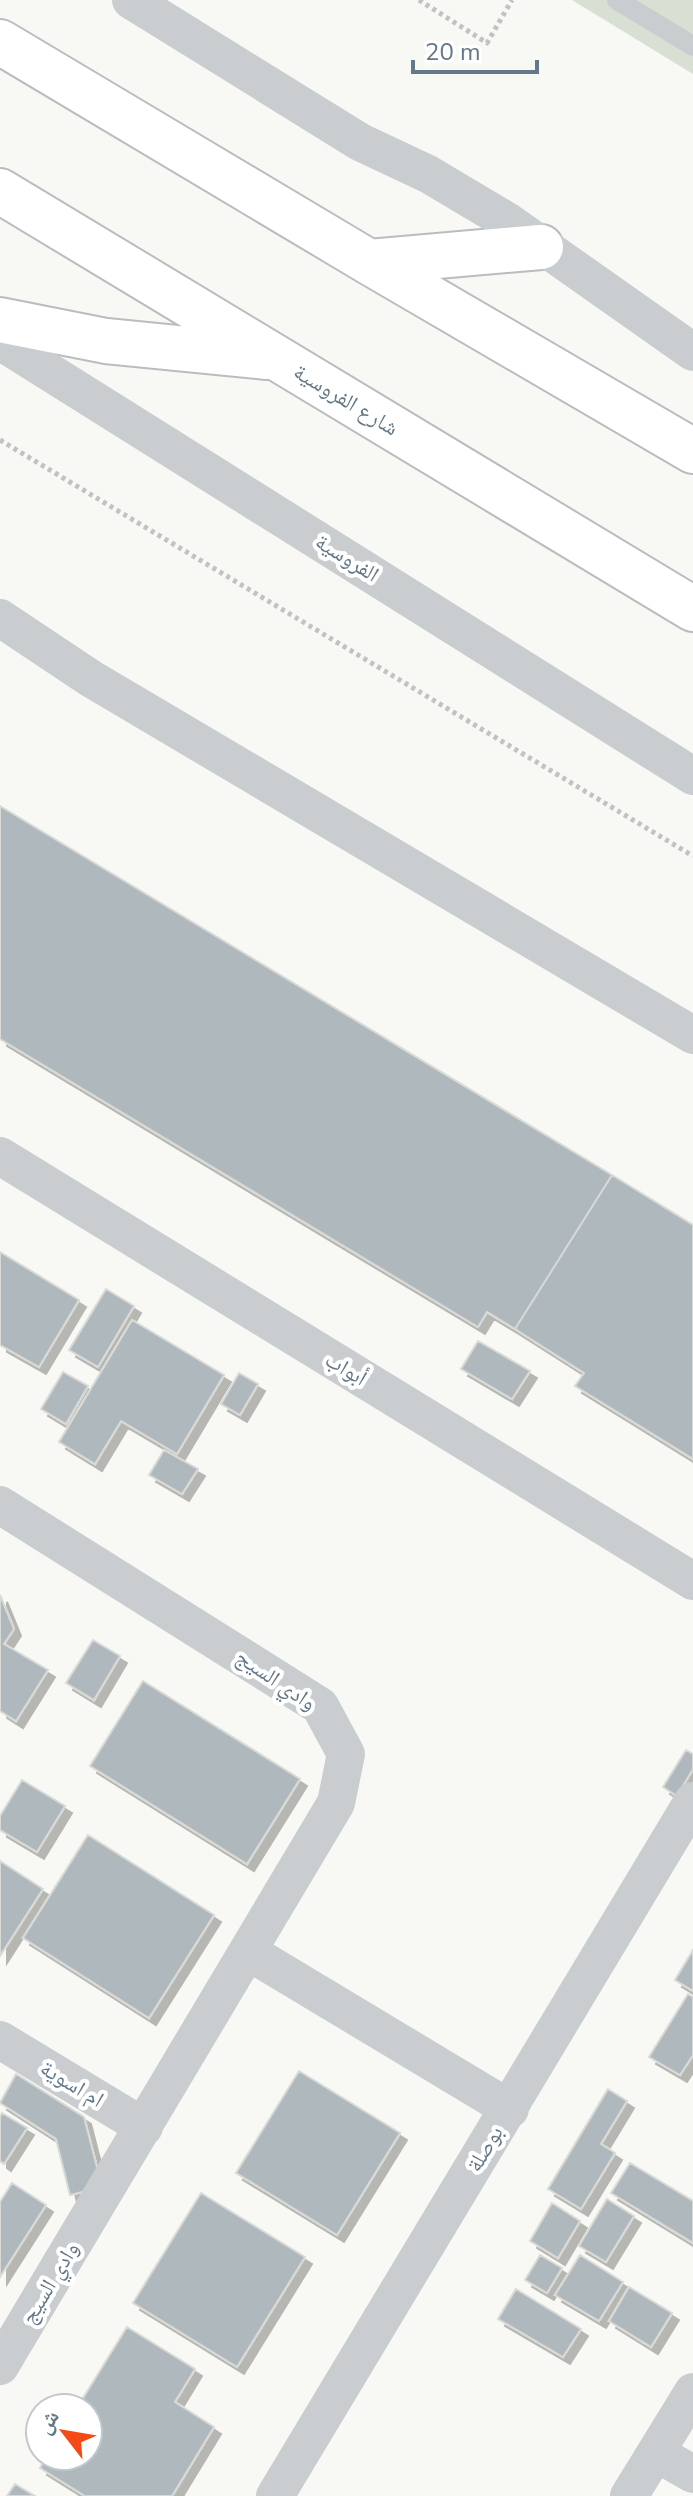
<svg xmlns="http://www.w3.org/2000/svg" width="693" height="2496" viewBox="0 0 693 2496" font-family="'Nunito Sans','Noto Naskh Arabic',sans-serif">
	<defs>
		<filter id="shadow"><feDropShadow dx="7" dy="7" stdDeviation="0" flood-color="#0004"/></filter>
	</defs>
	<rect width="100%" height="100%" fill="#f8f8f4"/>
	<!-- green -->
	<path fill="#d8e0d4" d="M 572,0 L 693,0 L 693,74 Z"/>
	<!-- building -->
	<path fill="#aeb8bd" stroke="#d9d9d6" stroke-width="2" filter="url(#shadow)" d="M 0,806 L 612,1175 L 515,1329 L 487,1312 L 478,1327 L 0,1039 Z
		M 612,1175 L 693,1225 L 693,1459 L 575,1386 L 584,1373 L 515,1329 Z
		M 0,1252 L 79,1300 L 39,1367 L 0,1345 Z
		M 106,1289 L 134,1306 L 98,1367 L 69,1350 Z
		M 132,1320 L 224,1375 L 177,1454 L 121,1421 L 95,1464 L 59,1442 Z
		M 478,1341 L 530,1371 L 512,1399 L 461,1369 Z
		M 63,1372 L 88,1386 L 66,1424 L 41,1409 Z
		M 239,1373 L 258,1384 L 240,1415 L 221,1404 Z
		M 164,1450 L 198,1469 L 182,1494 L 149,1475 Z
		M 0,1595 L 14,1629 L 4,1644 L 48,1670 L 16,1721 L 0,1711 Z
		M 93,1640 L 120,1656 L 94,1700 L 66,1683 Z
		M 143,1681 L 300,1779 L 247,1864 L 90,1766 Z
		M 686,1750 L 693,1754 L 693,1769 L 677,1796 L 663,1787 Z
		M 22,1780 L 65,1806 L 37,1852 L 0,1830 L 0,1816 Z
		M 88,1835 L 214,1915 L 149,2018 L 23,1938 Z
		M 0,1861 L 43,1889 L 0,1956 Z
		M 693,1950 L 693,1991 L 675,1980 Z
		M 688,1994 L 693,1997 L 693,2055 L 680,2075 L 649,2057 Z
		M 299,2071 L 400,2133 L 337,2235 L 236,2173 Z
		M 16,2074 L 84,2117 L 102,2187 L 70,2195 L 56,2139 L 0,2103 Z
		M 608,2089 L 627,2101 L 601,2144 L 615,2153 L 581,2209 L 548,2189 Z
		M 2,2113 L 27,2128 L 4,2164 L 0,2161 L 0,2117 Z
		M 630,2163 L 693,2201 L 693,2243 L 611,2193 Z
		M 12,2183 L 46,2205 L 0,2277 L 0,2202 Z
		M 201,2193 L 305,2257 L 237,2367 L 133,2303 Z
		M 607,2199 L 634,2216 L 606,2262 L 579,2246 Z
		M 552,2203 L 580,2221 L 558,2258 L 530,2241 Z
		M 540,2255 L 562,2268 L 547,2293 L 525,2280 Z
		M 580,2255 L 623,2282 L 599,2321 L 555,2295 Z
		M 629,2287 L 672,2313 L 651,2347 L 609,2321 Z
		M 516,2289 L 581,2329 L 563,2357 L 498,2319 Z
		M 127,2327 L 195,2369 L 175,2402 L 214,2427 L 172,2496 L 85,2496 L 40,2468 L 47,2456 L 88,2456 L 88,2408 L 77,2408 Z
		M 15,2484 L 35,2496 L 7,2496 Z"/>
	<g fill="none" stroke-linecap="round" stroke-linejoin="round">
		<defs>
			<path id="trunk" d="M 0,42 L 369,262 L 693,451
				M 0,191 L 693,609
				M 369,262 L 541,247
				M 0,320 L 106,341 L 267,357"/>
		</defs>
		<!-- trunk casing -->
		<use href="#trunk" stroke="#b9bdc0" stroke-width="48"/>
		<!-- path -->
		<path stroke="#c0c3c5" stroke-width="5" stroke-dasharray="4 4" stroke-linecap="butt" d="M 419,0 L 487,43 L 512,0
			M 0,440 L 693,856"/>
		<!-- service -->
		<path stroke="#cacdd0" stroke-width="20" d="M 617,0 L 693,46"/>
		<!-- minor -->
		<path stroke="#cacdd0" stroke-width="38" d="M 131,0 L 360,142 L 428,174 L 507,221 L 693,352
			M 0,341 L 693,776
			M 0,618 L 90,678 L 693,1035
			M 0,1156 L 693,1581
			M 0,1505 L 320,1706 L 346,1754 L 336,1803 L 0,2366
			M 249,1952 L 510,2109
			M 0,2040 L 144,2127
			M 656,2453 L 693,2474
			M 275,2496 L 693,1801
			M 629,2496 L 693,2392"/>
		<!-- trunk -->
		<use href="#trunk" stroke="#fff" stroke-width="44"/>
	</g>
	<g text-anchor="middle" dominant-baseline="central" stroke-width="8" stroke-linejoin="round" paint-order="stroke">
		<!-- street labels -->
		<g font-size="22" fill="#637888" stroke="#fff">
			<text transform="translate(346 400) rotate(31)">شارع الفروسية</text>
			<text transform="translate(347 558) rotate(32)">الفروسية</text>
			<text transform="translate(346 1369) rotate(31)">أبواب</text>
			<text transform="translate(276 1680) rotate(34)">وادي السيج</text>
			<text transform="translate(72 2084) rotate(31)">ام اسوية</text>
			<text transform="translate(485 2149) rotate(-59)">بوصلة</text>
			<text transform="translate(50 2283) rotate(-59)">وادي السيج</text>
		</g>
	</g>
	<!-- north arrow -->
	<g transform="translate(64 2432) rotate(301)"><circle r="38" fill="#ffffff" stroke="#c1c9cf" stroke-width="2"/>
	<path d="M0-6L14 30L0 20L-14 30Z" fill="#f54916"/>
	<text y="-12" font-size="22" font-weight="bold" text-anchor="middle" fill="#637888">ش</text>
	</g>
	<!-- scale -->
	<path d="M413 60v12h124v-12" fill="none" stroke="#637888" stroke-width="4"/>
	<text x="425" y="60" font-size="24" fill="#637888" stroke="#ffffff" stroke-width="6" paint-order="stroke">20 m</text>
</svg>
